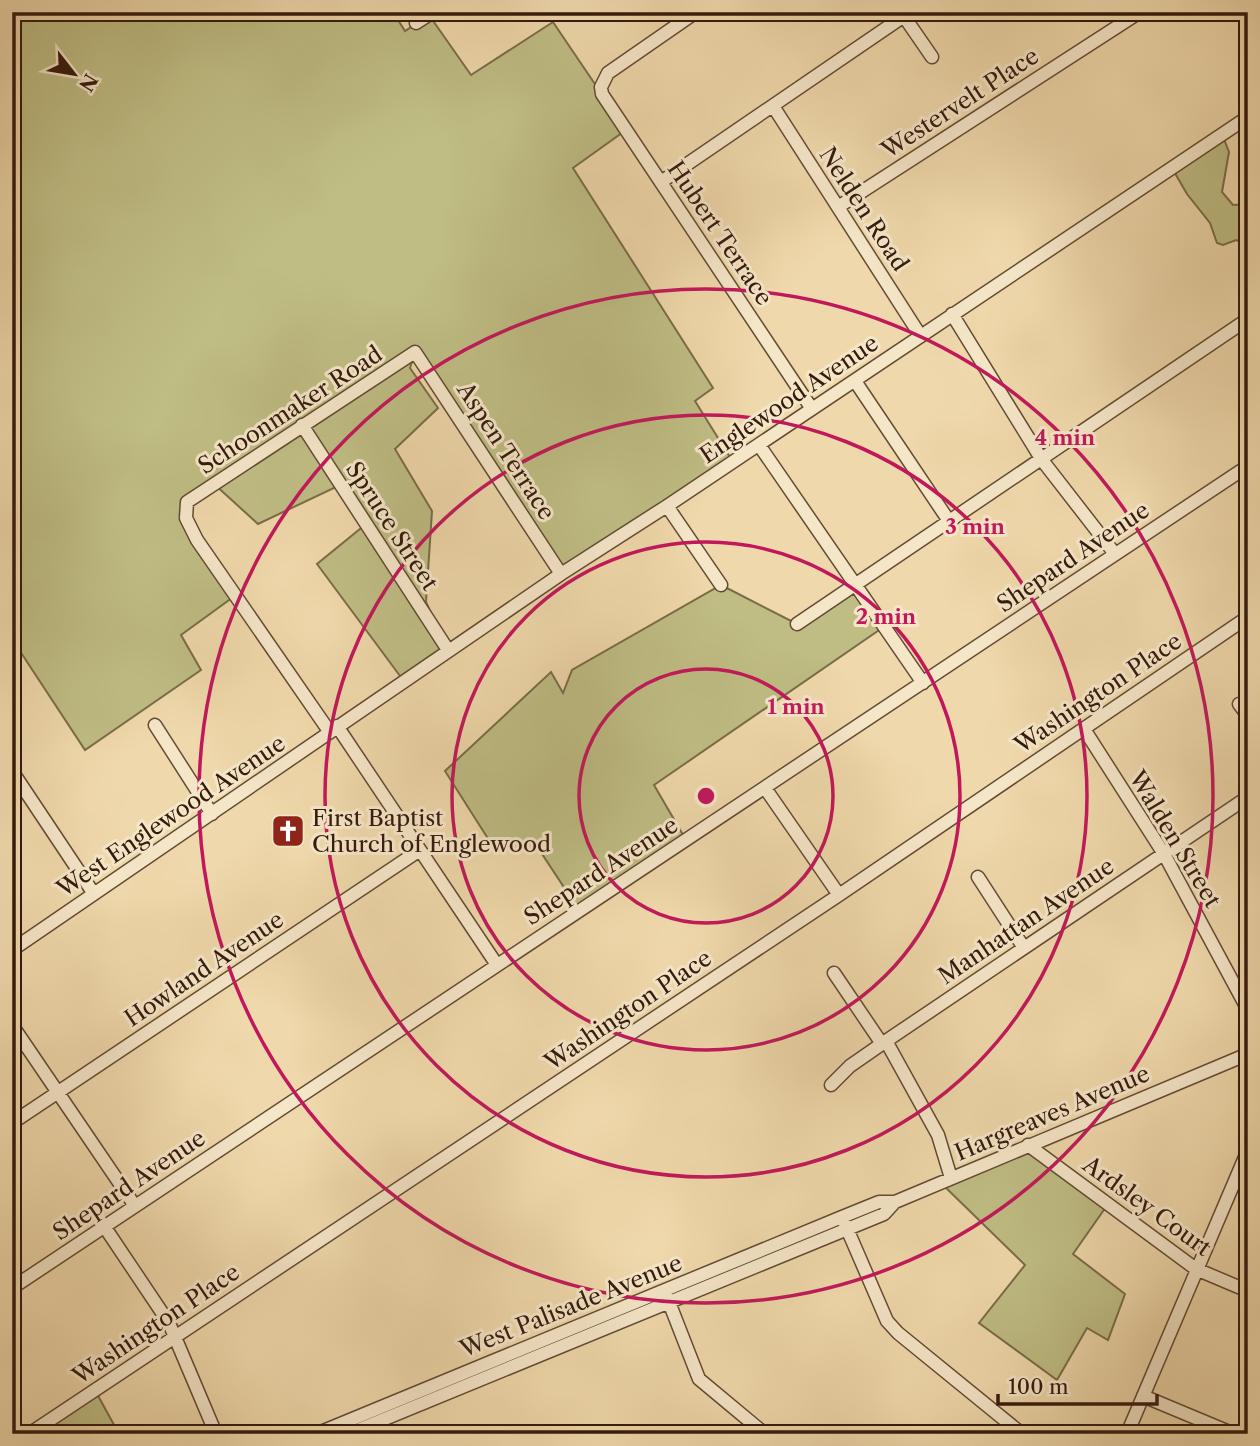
<svg xmlns="http://www.w3.org/2000/svg" width="1260" height="1446" viewBox="0 0 1260 1446" font-family="'Libre Caslon Text',serif">
	<rect width="100%" height="100%" fill="#efd8ab"/>
	<filter id="stains"><feTurbulence type="fractalNoise" baseFrequency=".00286" numOctaves="4"/><feColorMatrix values="0 0 0 0 .2 0 0 0 0 .09 0 0 0 0 .02 0 0 0 .5 -.17"/></filter>
	<radialGradient id="worn" r=".72"><stop offset=".6" stop-color="#630" stop-opacity="0"/><stop offset="1" stop-color="#630" stop-opacity=".3"/></radialGradient>
	<!-- green -->
	<path fill="#bfbd84" stroke="#7a6c48" stroke-width="2" d="M 12,12 L 393,12 L 405,31 L 429,15 L 471,75 L 553,22 L 626,130 L 573,168 L 713,388 L 695,401 L 733,462 L 561,574 L 415,352 L 410,368 L 438,408 L 395,449 L 432,511 L 426,602 L 448,650 L 403,680 L 317,564 L 366,524 L 340,485 L 258,524 L 213,483 L 185,512 L 236,595 L 181,635 L 201,670 L 85,750 L 12,639 Z
		M 1222,134 L 1229,152 L 1222,192 L 1233,205 L 1248,204 L 1248,245 L 1236,240 L 1223,245 L 1217,243 L 1210,223 L 1187,194 L 1172,168 Z
		M 855,582 L 885,626 L 654,785 L 686,840 L 579,910 L 540,851 L 494,848 L 445,771 L 551,672 L 563,693 L 572,670 L 721,585 L 797,624 Z
		M 1028,1145 L 1108,1204 L 1073,1254 L 1125,1294 L 1108,1340 L 1087,1328 L 1057,1380 L 979,1323 L 1025,1265 L 941,1183 Z
		M 96,1392 L 119,1434 L 35,1434 Z"/>
	<g fill="none" stroke-linecap="round" stroke-linejoin="round">
		<defs>
			<path id="minor" d="M 696,12 L 608,73 L 601,87 L 602,94 L 812,409
				M 901,12 L 932,57
				M 416,23 L 433,12
				M 773,106 L 920,335
				M 661,182 L 904,16
				M 838,207 L 1140,12
				M 952,314 L 1042,460 L 1115,554
				M 855,381 L 949,521
				M 302,425 L 448,650
				M 759,445 L 923,683
				M 667,506 L 721,585
				M 797,624 L 1248,319
				M 1239,704 L 1248,716
				M 155,725 L 212,814
				M 337,726 L 497,965
				M 1084,729 L 1164,854 L 1248,1010
				M 329,731 L 197,540 L 186,518 L 187,502 L 415,352 L 561,574
				M 12,771 L 94,894
				M 765,788 L 839,895
				M 978,877 L 1024,948
				M 12,950 L 561,574 L 667,506 L 1248,117
				M 834,973 L 882,1044
				M 12,1025 L 135,1206
				M 886,1041 L 938,1135 L 951,1178
				M 831,1085 L 850,1066 L 886,1041 L 1248,797
				M 12,1123 L 420,850
				M 1028,1145 L 1196,1269 L 1248,1291
				M 845,1224 L 887,1321 L 898,1333 L 1022,1434
				M 104,1226 L 169,1323 L 216,1434
				M 12,1288 L 1248,466
				M 667,1297 L 699,1379 L 765,1434
				M 1143,1396 L 1234,1434
				M 29,1434 L 839,895 L 1248,617
				M 316,1434 L 842,1217 L 879,1202 L 895,1202 L 1248,1054
				M 348,1434 L 884,1214 L 895,1202
				M 1127,1434 L 1248,1150"/>
		</defs>
		<!-- minor casing -->
		<use href="#minor" stroke="#634a34" stroke-width="15"/>
		<!-- minor -->
		<use href="#minor" stroke="#f5e6c8" stroke-width="12"/>
	</g>
	<!-- distance rings -->
	<g fill="none" stroke="#c2185b" stroke-width="3.5">
		<circle cx="706" cy="796" r="127"/>
		<circle cx="706" cy="796" r="254"/>
		<circle cx="706" cy="796" r="381"/>
		<circle cx="706" cy="796" r="507"/>
	</g>
	<!-- icons -->
	<defs>
		<symbol id="church-square" viewBox="-11 -11 22 22"><rect x="-9" y="-9" width="18" height="18" rx="4" fill="#8f2418" stroke="#f5e6c8"/><path d="M-1.2-6h2.4v3.5h3.3v2.4h-3.3V6h-2.4V-.1h-3.3v-2.4h3.3Z" fill="#fff"/></symbol>
	</defs>
	<g fill-rule="evenodd">
		<use href="#church-square" x="269" y="812" width="38" height="38"/>
	</g>
	<g text-anchor="middle" dominant-baseline="central" stroke-width="6" stroke-linejoin="round" paint-order="stroke">
		<!-- street labels -->
		<g font-size="23" fill="#341a0d" stroke="#f5e6c8">
			<text transform="translate(960 103) rotate(-33)">Westervelt Place</text>
			<text transform="translate(864 209) rotate(57)">Nelden Road</text>
			<text transform="translate(720 233) rotate(56)">Hubert Terrace</text>
			<text transform="translate(789 399) rotate(-34)">Englewood Avenue</text>
			<text transform="translate(290 410) rotate(-33)">Schoonmaker Road</text>
			<text transform="translate(506 451) rotate(57)">Aspen Terrace</text>
			<text transform="translate(392 526) rotate(57)">Spruce Street</text>
			<text transform="translate(1073 557) rotate(-34)">Shepard Avenue</text>
			<text transform="translate(1098 693) rotate(-34)">Washington Place</text>
			<text transform="translate(171 816) rotate(-34)">West Englewood Avenue</text>
			<text transform="translate(1175 839) rotate(59)">Walden Street</text>
			<text transform="translate(601 871) rotate(-33)">Shepard Avenue</text>
			<text transform="translate(1026 921) rotate(-34)">Manhattan Avenue</text>
			<text transform="translate(204 969) rotate(-34)">Howland Avenue</text>
			<text transform="translate(628 1010) rotate(-34)">Washington Place</text>
			<text transform="translate(1052 1113) rotate(-23)">Hargreaves Avenue</text>
			<text transform="translate(129 1185) rotate(-34)">Shepard Avenue</text>
			<text transform="translate(1147 1206) rotate(36)">Ardsley Court</text>
			<text transform="translate(571 1306) rotate(-22)">West Palisade Avenue</text>
			<text transform="translate(156 1324) rotate(-34)">Washington Place</text>
		</g>
		<!-- poi labels -->
		<g font-size="23" fill="#341a0d" stroke="#f5e6c8" text-anchor="start">
			<text x="312" y="818">First Baptist<tspan x="312" dy="26">Church of Englewood</tspan></text>
		</g>
	</g>
	<circle cx="706" cy="796" r="10" fill="#c2185b" stroke="#f5e6c8" stroke-width="3.5"/>
	<g font-size="21" text-anchor="middle" font-weight="bold" fill="#c2185b" stroke="#f5e6c8" stroke-width="6" stroke-linejoin="round" paint-order="stroke">
		<text x="1065" y="445">4 min</text>
		<text x="975" y="534">3 min</text>
		<text x="886" y="624">2 min</text>
		<text x="796" y="714">1 min</text>
	</g>
	<!-- margin -->
	<rect width="1260" height="1446" fill="none" stroke="#efd8ab" stroke-width="42"/>
	<rect x="14" y="14" width="1232" height="1418" fill="none" stroke="#341a0d" stroke-width="3.5"/>
	<rect x="21" y="21" width="1218" height="1404" fill="none" stroke="#341a0d" stroke-width="2"/>
	<!-- north arrow -->
	<g transform="translate(74 74) rotate(121)" stroke="#f5e6c8" stroke-width="5" paint-order="stroke">
	<path d="M0-5L12 26L0 18L-12 26Z" fill="#341a0d"/>
	<text y="-10" font-size="19" font-weight="bold" text-anchor="middle" fill="#341a0d">N</text>
	</g>
	<!-- scale -->
	<path d="M998 1394v10h159v-10" fill="none" stroke="#341a0d" stroke-width="3.5"/>
	<text x="1008" y="1394" font-size="21" fill="#341a0d" stroke="#f5e6c8" stroke-width="5" paint-order="stroke">100 m</text>
	<rect width="100%" height="100%" filter="url(#stains)"/>
	<rect width="100%" height="100%" fill="url(#worn)"/>
</svg>
